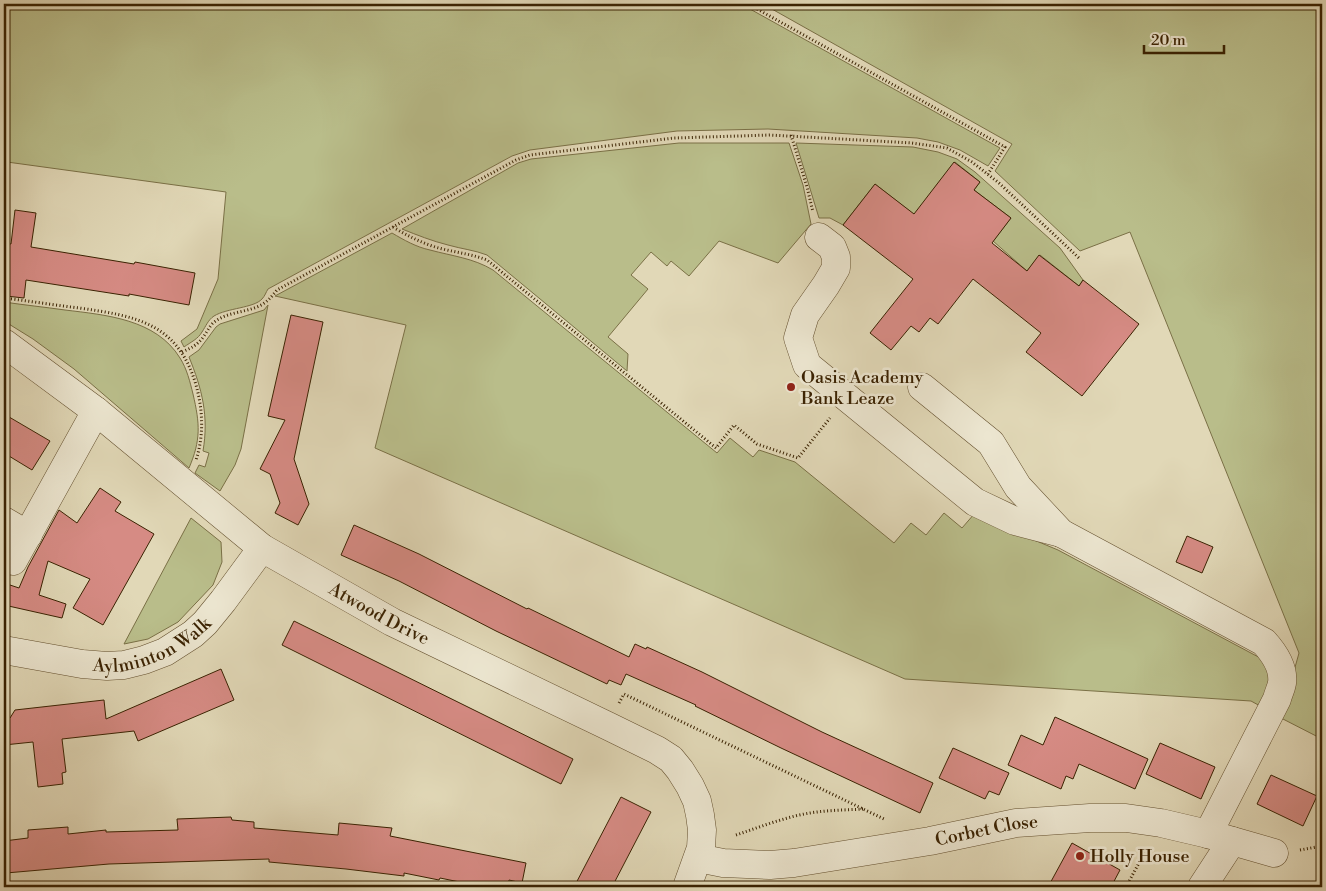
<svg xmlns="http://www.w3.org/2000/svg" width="1326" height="891" viewBox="0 0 1326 891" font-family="'Libre Bodoni',serif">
	<rect width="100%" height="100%" fill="#e1d8b7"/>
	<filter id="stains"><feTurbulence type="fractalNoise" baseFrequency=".004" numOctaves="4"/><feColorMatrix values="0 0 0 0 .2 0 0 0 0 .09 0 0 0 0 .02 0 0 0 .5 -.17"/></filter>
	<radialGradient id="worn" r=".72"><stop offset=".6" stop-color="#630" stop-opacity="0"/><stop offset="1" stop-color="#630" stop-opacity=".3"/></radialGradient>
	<!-- green -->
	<path fill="#b9bd8a" stroke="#7a7046" d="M 4,4 L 741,4 L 1000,148 L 988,166 L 960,150 L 938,142 L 917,138 L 768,129 L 677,131 L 530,150 L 512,156 L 268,289 C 266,292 265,296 262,299 C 254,308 227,308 214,316 C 208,320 206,326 202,332 C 198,339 191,342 184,347 L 181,341 L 197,329 L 218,279 L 226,192 L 7,162 L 4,160 Z
		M 763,4 L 1322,4 L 1322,739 L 1281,718 L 1299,653 L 1130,232 L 1080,251 L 995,171 L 1012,144 Z
		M 679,143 L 789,143 L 803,185 L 811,224 L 778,263 L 719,241 L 689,276 L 671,261 L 667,266 L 651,252 L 631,275 L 648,289 L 608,337 L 628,354 L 627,371 L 487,255 C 474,250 462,249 448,245 C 432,241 417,235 402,229 L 518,163 L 531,159 Z
		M 796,143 L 913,147 L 938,152 L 957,159 L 975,172 L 1060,248 L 1083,280 L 1079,286 L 1040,255 L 1027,271 L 993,241 L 1011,218 L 974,190 L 980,182 L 955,162 L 936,186 L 921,220 L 875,184 L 843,225 L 830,218 L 819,218 Z
		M 392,233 C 404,240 416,247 430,250 C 452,256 473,258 493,270 L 717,453 L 730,438 L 753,457 L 759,450 L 795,462 L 894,543 L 911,523 L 926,535 L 944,513 L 962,528 L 975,513 L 1003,527 L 1058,550 L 1264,660 L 1272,669 L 1262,707 L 1251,701 L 905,679 L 375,448 L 406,325 L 275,296 Z
		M 4,302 C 24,305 44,307 65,310 C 106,315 156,319 180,358 C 187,369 190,382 193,394 C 200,424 201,440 189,468 L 74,369 L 33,339 L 4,321 Z
		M 268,305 L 241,449 L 235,465 L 220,491 L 195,473 L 199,465 L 205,467 L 209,453 L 203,451 C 209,416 202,389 189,357 L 199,350 L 216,327 L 220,324 L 264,310 Z
		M 191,518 L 221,542 L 222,562 L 213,585 L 178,622 L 148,639 L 124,644 Z"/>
	<!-- building -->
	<path fill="#d68b84" stroke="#3a2202" d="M 954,162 L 980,182 L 974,190 L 1011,218 L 992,243 L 1027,271 L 1039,255 L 1079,286 L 1083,280 L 1139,324 L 1082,396 L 1026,352 L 1041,333 L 973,279 L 938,324 L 930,318 L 919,332 L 911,326 L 891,350 L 870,333 L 913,279 L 843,225 L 875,184 L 914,214 Z
		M 15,210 L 36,213 L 31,247 L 134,264 L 135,262 L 195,273 L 189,305 L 129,294 L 129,296 L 26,280 L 24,298 L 6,296 L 8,277 L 4,276 L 4,243 L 11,244 Z
		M 291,315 L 323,322 L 294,459 L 309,504 L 298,525 L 275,513 L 280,503 L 270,474 L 260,469 L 285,420 L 268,416 Z
		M 4,414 L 50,441 L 32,470 L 4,453 Z
		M 100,488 L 121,502 L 115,511 L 154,534 L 103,625 L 73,608 L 90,579 L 48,561 L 39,595 L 66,604 L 62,618 L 4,605 L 4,583 L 19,588 L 28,567 L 59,510 L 77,523 Z
		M 354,525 L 419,554 L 527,609 L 528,608 L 629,657 L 635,644 L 646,649 L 647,647 L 702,672 L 822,732 L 933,783 L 920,813 L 781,748 L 695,706 L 696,705 L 626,674 L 621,685 L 609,680 L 607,684 L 496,631 L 399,581 L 341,555 Z
		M 1187,536 L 1213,547 L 1202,573 L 1176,562 Z
		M 294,621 L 573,759 L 561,784 L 282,645 Z
		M 221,669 L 234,700 L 138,741 L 134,731 L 62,739 L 66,772 L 62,773 L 63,784 L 38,787 L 33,742 L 4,745 L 4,715 L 10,718 L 15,710 L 104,700 L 106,719 Z
		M 1055,717 L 1148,759 L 1135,789 L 1079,764 L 1073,779 L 1066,776 L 1061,789 L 1008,765 L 1021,735 L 1043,745 Z
		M 1160,743 L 1215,767 L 1201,799 L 1146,774 Z
		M 953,748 L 1009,773 L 999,795 L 989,791 L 985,799 L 939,778 Z
		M 1271,775 L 1317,796 L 1303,826 L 1257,804 Z
		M 621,797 L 651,812 L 612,887 L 574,887 Z
		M 231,817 L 232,820 L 254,822 L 254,828 L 338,835 L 339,823 L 392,828 L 390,836 L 526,863 L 522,883 L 509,880 L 508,887 L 484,887 L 440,878 L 439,880 L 404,873 L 404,876 L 346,869 L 269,862 L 269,859 L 109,864 L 6,873 L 4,841 L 28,838 L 28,830 L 68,827 L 68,834 L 106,830 L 106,832 L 178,830 L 177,819 Z
		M 1072,843 L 1120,870 L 1111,887 L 1048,887 Z"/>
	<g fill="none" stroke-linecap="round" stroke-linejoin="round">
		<defs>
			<g id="minor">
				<path d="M 819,237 L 832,247 L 836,257 L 836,268 L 826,285 L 805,315 L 798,338 L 807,365 L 975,502 L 1015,521 L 1061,533"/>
				<path id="s1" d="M 4,343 L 96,411 L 262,548 L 392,622 L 608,726 L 657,750 L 671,759 L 680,770 L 690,786 L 697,801 L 700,815 L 702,830 L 701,848 L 687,887"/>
				<path d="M 922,387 L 991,443 L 1018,487 L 1061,533 L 1264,642 C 1274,653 1284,668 1282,683 C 1281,689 1278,694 1277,699 L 1208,834"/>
				<path d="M 4,521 L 28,535"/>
				<path d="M 13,561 L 96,411"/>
				<path id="s2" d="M 4,650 L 82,664 L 107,666 L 124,665 L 144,660 L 165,652 L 193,634 L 205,623 L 223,601 L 262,548"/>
				<path id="s3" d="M 698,858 L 723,863 L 770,865 L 794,863 L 930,841 L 1016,823 L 1090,818 L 1126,818 L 1161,823 L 1208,834 L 1274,853"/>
				<path d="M 1202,887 L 1232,841"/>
			</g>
		</defs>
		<!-- minor casing -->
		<use href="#minor" stroke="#64502f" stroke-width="29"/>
		<!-- path -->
		<path stroke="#3a2202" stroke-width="3" stroke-dasharray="1 2.5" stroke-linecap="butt" d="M 748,4 L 1005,147 L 988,174
			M 791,135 L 807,187 L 813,212
			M 393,227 C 406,235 418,241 432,246 C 450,252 469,253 487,260 L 716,448 L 734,425 L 757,444 L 798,458 L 830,418
			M 4,298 C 29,301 54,305 79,308 C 136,316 178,323 196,385 C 203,410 204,436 196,460
			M 182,352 C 191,348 198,345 204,336 C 207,332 209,327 213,323 C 227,311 248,313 263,304 C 269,300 273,295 277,290 L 516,160 L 530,155 L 674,138 L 770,135 L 912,143 L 947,148 L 972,162 L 999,183 L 1079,258
			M 619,703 L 624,694 L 886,820
			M 736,835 C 760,827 785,817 810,813 C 828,810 846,810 864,809
			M 1300,850 L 1322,846
			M 1126,887 L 1147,848"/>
		<!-- minor -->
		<use href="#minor" stroke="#ece6d0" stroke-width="28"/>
	</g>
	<!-- markers -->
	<g fill="#8f2418" stroke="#ece6d0" stroke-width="2">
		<circle cx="791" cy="387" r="5"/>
		<circle cx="1080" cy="856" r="5"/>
	</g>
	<g text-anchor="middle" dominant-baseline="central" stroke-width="5" stroke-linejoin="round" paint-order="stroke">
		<!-- poi labels -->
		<g font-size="18" fill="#3a2202" stroke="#ece6d0" text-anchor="start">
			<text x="801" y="377">Oasis Academy<tspan x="801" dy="21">Bank Leaze</tspan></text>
			<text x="1090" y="856">Holly House</text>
		</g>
		<!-- street labels -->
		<g font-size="18" fill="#3a2202" stroke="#ece6d0">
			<text stroke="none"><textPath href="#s1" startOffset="464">Atwood Drive</textPath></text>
			<text stroke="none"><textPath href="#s2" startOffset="154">Aylminton Walk</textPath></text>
			<text stroke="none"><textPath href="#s3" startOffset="292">Corbet Close</textPath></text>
		</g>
	</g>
	<!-- margin -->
	<rect width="1326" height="891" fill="none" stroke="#e1d8b7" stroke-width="20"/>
	<rect x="5" y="5" width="1316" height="881" fill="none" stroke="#3a2202" stroke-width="2.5"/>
	<rect x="10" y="10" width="1306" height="871" fill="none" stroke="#3a2202"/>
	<!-- scale -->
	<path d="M1144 45v8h80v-8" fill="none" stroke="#3a2202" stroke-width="2.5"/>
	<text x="1151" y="45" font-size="15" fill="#3a2202" stroke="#ece6d0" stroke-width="4" paint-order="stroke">20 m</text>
	<rect width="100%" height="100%" filter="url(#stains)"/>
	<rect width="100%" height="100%" fill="url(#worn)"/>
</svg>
